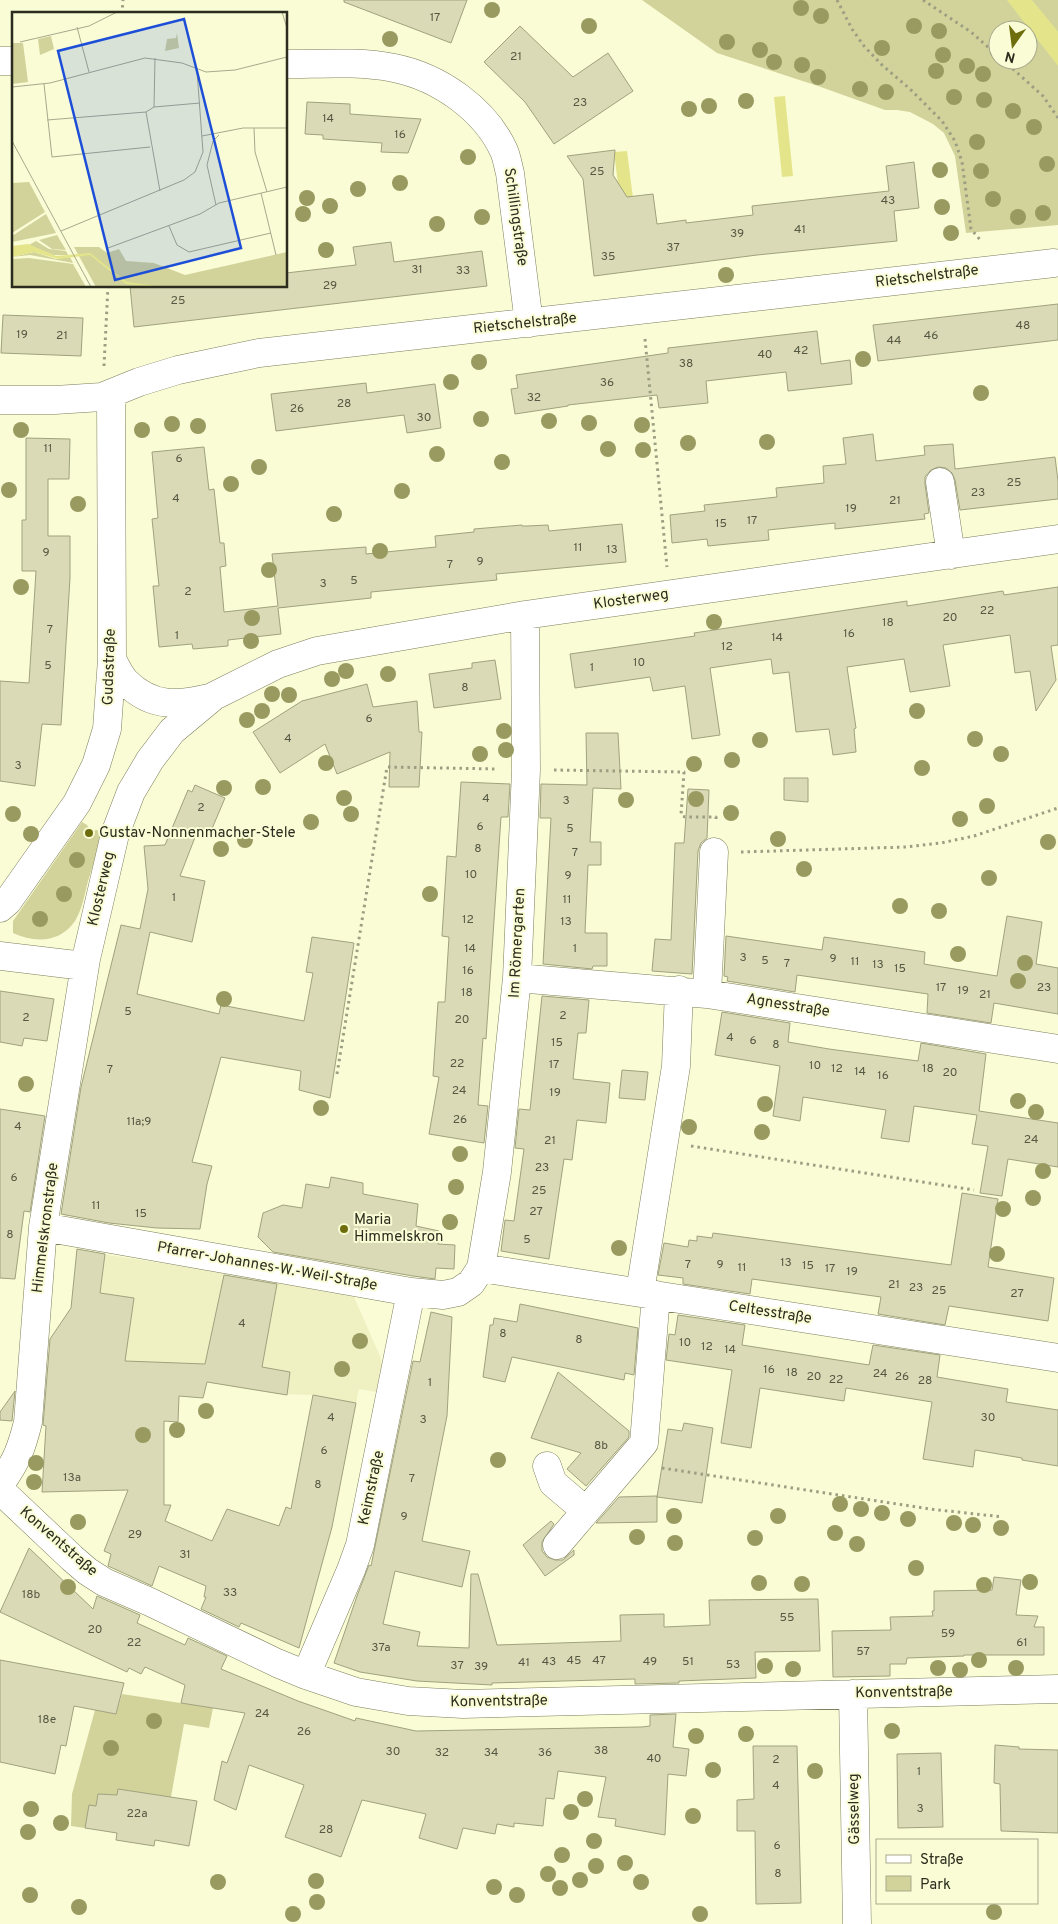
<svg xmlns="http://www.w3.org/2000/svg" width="1058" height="1924" viewBox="0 0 1058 1924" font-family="Overpass,sans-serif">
	<rect width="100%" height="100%" fill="#fafcd6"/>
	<!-- built -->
	<path fill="#eff1c3" d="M 77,1250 L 224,1273 L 354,1297 L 380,1356 L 382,1364 L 376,1392 L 359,1389 L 356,1403 L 313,1395 L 280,1394 L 257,1391 L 207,1382 L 203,1398 L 179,1396 L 50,1339 L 71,1315 Z"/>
	<!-- green -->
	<path fill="#d2d39a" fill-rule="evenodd" d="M 642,0 L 1058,0 L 1058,225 L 966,233 L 955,156 L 944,133 L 933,124 L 910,112 L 897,110 L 885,110 L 818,86 L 717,53 ZM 998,30 L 1028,30 L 1028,60 L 998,60 Z
		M 82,822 L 87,825 L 91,831 L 97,830 L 102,833 C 98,849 93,865 88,881 C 85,893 82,910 75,921 C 60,943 35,943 13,933 L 13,921 Z
		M 122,1694 L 213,1708 L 209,1728 L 184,1724 L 171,1797 L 118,1789 L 117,1795 L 98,1794 L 96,1806 L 85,1828 L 71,1826 L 72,1794 L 95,1710 L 116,1714 Z"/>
	<!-- water -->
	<path fill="#e4e58b" d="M 1007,0 L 1032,0 L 1055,28 L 1058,32 L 1058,66 Z
		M 785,96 L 793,176 L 782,177 L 774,97 Z
		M 627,151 L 633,198 L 620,200 L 614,152 Z"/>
	<!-- building -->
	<path fill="#dadbb6" stroke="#a0a17e" d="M 344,0 L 467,0 L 451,43 L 344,2 Z
		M 520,26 L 573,77 L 608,53 L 633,91 L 554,144 L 525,102 L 484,62 Z
		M 307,102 L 350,104 L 350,114 L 421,119 L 408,153 L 381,152 L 382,143 L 323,139 L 323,135 L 305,134 Z
		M 615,150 L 613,175 L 627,197 L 653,194 L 657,224 L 686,220 L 686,223 L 753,215 L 752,206 L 889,191 L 886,166 L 914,162 L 919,208 L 894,211 L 897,241 L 757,255 L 594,276 L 583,179 L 567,156 Z
		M 391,242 L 394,262 L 482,251 L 487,286 L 134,327 L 130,286 L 286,286 L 286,273 L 356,265 L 353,247 Z
		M 1058,304 L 1058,340 L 878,361 L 873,325 Z
		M 3,315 L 83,318 L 81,356 L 1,353 Z
		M 817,331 L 821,364 L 850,360 L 852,384 L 788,391 L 786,372 L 706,381 L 708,403 L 659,408 L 657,395 L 568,405 L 568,406 L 515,414 L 511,389 L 518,388 L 516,375 L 668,353 L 668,348 Z
		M 366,383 L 367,393 L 435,384 L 441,428 L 407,433 L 404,415 L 276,431 L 271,394 Z
		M 873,434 L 876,461 L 925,455 L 924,446 L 953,444 L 955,469 L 1055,457 L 1058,481 L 1058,499 L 960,510 L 955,480 L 952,473 L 946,468 L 938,467 L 931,470 L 925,477 L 925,484 L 929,513 L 924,514 L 925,519 L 835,529 L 835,523 L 768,530 L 769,540 L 738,543 L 708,546 L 707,539 L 672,543 L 670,515 L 705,511 L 704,505 L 777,497 L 776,488 L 824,483 L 823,466 L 846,464 L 843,438 Z
		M 26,438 L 70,439 L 69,479 L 48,479 L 48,536 L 70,536 L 70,578 L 61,725 L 42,724 L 35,786 L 0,781 L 0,681 L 29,683 L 36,571 L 22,571 L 22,520 L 26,520 Z
		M 204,447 L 209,490 L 214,489 L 220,543 L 224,543 L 226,566 L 220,567 L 224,612 L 278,606 L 272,554 L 366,547 L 366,554 L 436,547 L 435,536 L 474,532 L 474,529 L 522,525 L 522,526 L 527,526 L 548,525 L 549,531 L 622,524 L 626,562 L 496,574 L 497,580 L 371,592 L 371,598 L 278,608 L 281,634 L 228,640 L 228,646 L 193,649 L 192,644 L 159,647 L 153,586 L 159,586 L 152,519 L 158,518 L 152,452 Z
		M 1058,587 L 1058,645 L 1051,646 L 1056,680 L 1036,711 L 1030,671 L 1015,673 L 1010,635 L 943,645 L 950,686 L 910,692 L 904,659 L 847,667 L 856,728 L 854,729 L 856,752 L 833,755 L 829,729 L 796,732 L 789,672 L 773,674 L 771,659 L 710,668 L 720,735 L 692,739 L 685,686 L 653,691 L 650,677 L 575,688 L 570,654 L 695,636 L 694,633 L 907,601 L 907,606 L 1003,591 L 1004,595 Z
		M 495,660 L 501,699 L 434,708 L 429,674 L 472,668 L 472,663 Z
		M 367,684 L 373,707 L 417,701 L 419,732 L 422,732 L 419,787 L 389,787 L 390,752 L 337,774 L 325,744 L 280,773 L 253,732 L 302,701 Z
		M 586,733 L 618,733 L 621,789 L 593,788 L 590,842 L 601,842 L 601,865 L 588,865 L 585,933 L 607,933 L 607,966 L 593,966 L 592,969 L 543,964 L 551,818 L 540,818 L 541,784 L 587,785 Z
		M 784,778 L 808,778 L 808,802 L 784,800 Z
		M 461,782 L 510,784 L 508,817 L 501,817 L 486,1039 L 483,1038 L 478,1105 L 488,1106 L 484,1143 L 429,1134 L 439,1077 L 433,1076 L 438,1002 L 445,1002 L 449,937 L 442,936 L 447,856 L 456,857 Z
		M 195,785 L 225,798 L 211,831 L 199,827 L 180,876 L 205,881 L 192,942 L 150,932 L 137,994 L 219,1014 L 221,1005 L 304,1021 L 313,973 L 306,972 L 312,937 L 354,943 L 330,1098 L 299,1090 L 301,1071 L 221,1057 L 192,1162 L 212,1166 L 207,1184 L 200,1229 L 157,1228 L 109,1223 L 61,1214 L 81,1087 L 121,925 L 140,929 L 148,889 L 144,846 L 165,845 L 188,790 L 192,792 Z
		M 688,789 L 709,790 L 707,838 L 701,843 L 698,851 L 692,974 L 652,971 L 655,939 L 671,940 L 675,843 L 684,843 Z
		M 1007,916 L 1042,922 L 1036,964 L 1058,968 L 1058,1014 L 994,1003 L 991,1023 L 927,1013 L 928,994 L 797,975 L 795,992 L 727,981 L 728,977 L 724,976 L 726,936 L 822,950 L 824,937 L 892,947 L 925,952 L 924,964 L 997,976 Z
		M 0,991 L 54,999 L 47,1041 L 24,1038 L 22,1046 L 0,1042 Z
		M 542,996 L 589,1000 L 586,1033 L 578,1033 L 573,1079 L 610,1083 L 606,1123 L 577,1120 L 572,1160 L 564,1159 L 549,1259 L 501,1251 L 505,1220 L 514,1221 L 524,1149 L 515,1148 L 519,1109 L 530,1110 Z
		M 722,1012 L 790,1023 L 788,1042 L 829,1049 L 918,1061 L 921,1043 L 986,1054 L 979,1111 L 1058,1123 L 1058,1167 L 1008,1159 L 1002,1196 L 980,1193 L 988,1146 L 972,1144 L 977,1115 L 914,1106 L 909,1142 L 881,1138 L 886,1110 L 803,1097 L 800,1121 L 773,1116 L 780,1066 L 715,1055 Z
		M 622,1070 L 648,1072 L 645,1100 L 619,1098 Z
		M 0,1109 L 45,1116 L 30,1212 L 24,1211 L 15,1279 L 0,1278 Z
		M 331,1177 L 363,1183 L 363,1194 L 418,1204 L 416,1226 L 439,1231 L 438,1244 L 455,1245 L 454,1269 L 436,1268 L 435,1279 L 413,1276 L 273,1252 L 258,1237 L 263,1213 L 283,1205 L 302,1208 L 306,1184 L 329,1188 Z
		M 962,1193 L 998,1199 L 988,1267 L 1054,1278 L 1048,1321 L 949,1306 L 945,1325 L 878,1314 L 881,1297 L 752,1279 L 750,1294 L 683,1284 L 683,1278 L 658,1275 L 664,1243 L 688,1247 L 689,1240 L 697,1241 L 697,1236 L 712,1238 L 713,1233 L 951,1265 Z
		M 77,1249 L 105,1254 L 100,1293 L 134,1298 L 125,1361 L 205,1364 L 224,1275 L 277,1284 L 262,1367 L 290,1372 L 287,1395 L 207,1382 L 203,1398 L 179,1396 L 178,1422 L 164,1421 L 164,1505 L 171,1505 L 165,1521 L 212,1541 L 227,1509 L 279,1526 L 286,1507 L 291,1509 L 313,1395 L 356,1403 L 332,1527 L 299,1648 L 241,1623 L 239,1627 L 201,1609 L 206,1597 L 204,1597 L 206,1586 L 159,1566 L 152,1586 L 108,1566 L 111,1554 L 104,1551 L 128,1490 L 42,1492 L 46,1426 L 43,1425 L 50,1339 L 71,1308 Z
		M 520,1304 L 638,1328 L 634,1375 L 625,1373 L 624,1380 L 512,1357 L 505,1382 L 483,1377 L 490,1325 L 493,1325 L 494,1318 L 517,1322 Z
		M 431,1312 L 452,1317 L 447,1416 L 422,1541 L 470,1551 L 462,1587 L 395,1571 L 383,1624 L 420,1632 L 417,1646 L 469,1648 L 471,1574 L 478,1574 L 497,1645 L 621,1641 L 620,1615 L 664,1614 L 664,1627 L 710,1625 L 709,1600 L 818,1599 L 820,1651 L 755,1652 L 756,1678 L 679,1681 L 679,1683 L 635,1684 L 635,1679 L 492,1683 L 492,1685 L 417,1681 L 360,1672 L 334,1663 L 357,1596 L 369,1565 L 371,1566 L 413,1361 L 420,1362 Z
		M 678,1315 L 745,1325 L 742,1345 L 869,1365 L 873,1345 L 940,1355 L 937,1377 L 1008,1389 L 1006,1402 L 1058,1410 L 1058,1466 L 1022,1460 L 1022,1458 L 975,1450 L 973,1467 L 923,1459 L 932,1402 L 846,1388 L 844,1401 L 760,1388 L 751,1448 L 721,1443 L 732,1370 L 666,1360 L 669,1334 L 675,1335 Z
		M 558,1372 L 629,1431 L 629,1437 L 586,1486 L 567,1469 L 581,1453 L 531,1438 Z
		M 15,1391 L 12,1421 L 0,1420 L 0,1412 Z
		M 684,1423 L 713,1428 L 702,1503 L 657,1497 L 668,1429 L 682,1431 Z
		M 657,1496 L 657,1522 L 596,1523 L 619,1497 Z
		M 551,1521 L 554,1524 L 542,1542 L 542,1551 L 547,1557 L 555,1560 L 563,1560 L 574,1550 L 574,1555 L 545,1576 L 523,1545 Z
		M 29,1548 L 93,1609 L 97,1596 L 140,1615 L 137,1623 L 185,1645 L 188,1638 L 227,1656 L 221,1669 L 298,1701 L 355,1721 L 356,1718 L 416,1731 L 642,1727 L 650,1726 L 650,1715 L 676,1714 L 673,1747 L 689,1749 L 686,1776 L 668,1774 L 665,1835 L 615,1826 L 616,1819 L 598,1817 L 606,1777 L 558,1771 L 554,1799 L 546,1798 L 543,1826 L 514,1823 L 514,1827 L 497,1824 L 495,1834 L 463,1828 L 457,1849 L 419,1838 L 426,1814 L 362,1800 L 341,1857 L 285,1837 L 304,1785 L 249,1765 L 236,1810 L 214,1800 L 222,1761 L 227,1763 L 245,1713 L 181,1703 L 185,1685 L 145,1667 L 141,1674 L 129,1668 L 127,1672 L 0,1612 Z
		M 994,1577 L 1021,1580 L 1016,1615 L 1038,1616 L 1034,1627 L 1044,1627 L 1044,1655 L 964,1655 L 964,1656 L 907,1658 L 906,1664 L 890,1664 L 890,1676 L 833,1677 L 832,1631 L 891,1630 L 890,1617 L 933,1616 L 932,1611 L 934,1611 L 934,1591 L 992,1590 Z
		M 0,1660 L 124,1683 L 116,1714 L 74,1706 L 66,1746 L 61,1745 L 55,1774 L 0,1762 Z
		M 995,1745 L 1019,1747 L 1019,1749 L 1058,1750 L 1058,1833 L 1001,1831 L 1000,1784 L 994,1783 Z
		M 753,1746 L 797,1746 L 801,1903 L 756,1904 L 755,1831 L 737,1831 L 737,1800 L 754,1799 Z
		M 941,1753 L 943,1827 L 898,1828 L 897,1754 Z
		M 118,1789 L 197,1801 L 189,1846 L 155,1840 L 154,1846 L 116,1840 L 117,1833 L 85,1828 L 89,1805 L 96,1806 L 98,1794 L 117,1795 Z"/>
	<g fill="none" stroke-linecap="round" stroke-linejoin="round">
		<defs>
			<path id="minor" d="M 0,61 L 14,61
				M 286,64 C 321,64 359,61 394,68 C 439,77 485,109 504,151 C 507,158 508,166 510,173 L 529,323
				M 0,400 L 55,400 L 102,397 L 139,382 L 178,370 L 259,353 L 1054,263
				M 940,482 L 951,555
				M 112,659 C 116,667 120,676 126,682 C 153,709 180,705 213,697
				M 0,908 L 8,901 L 77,803 L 96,765 L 107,729 L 112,659 L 111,394
				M 0,956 L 84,966
				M 517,978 L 707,994 L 1058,1049
				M 707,994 L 714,852
				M 43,1227 L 411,1292 L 443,1295 L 458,1292 L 471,1283 L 481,1268 L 497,1172 L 517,978 L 526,770 L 525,615
				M 481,1268 L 1058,1358
				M 640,1292 L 676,1066 L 679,990
				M 547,1466 L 553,1483 L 586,1511
				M 0,1484 C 16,1463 22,1447 28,1422 L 43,1227 L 86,959 L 115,834 L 131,792 L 150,760 L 172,731 L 214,696 L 278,664 L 317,651 L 525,615 L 1058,539
				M 0,1490 L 72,1558 L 87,1571 L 104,1582 L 150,1602 L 277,1663 L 306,1675 L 356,1692 L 408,1701 L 463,1704 L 1058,1689
				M 557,1545 L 644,1443 L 656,1295
				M 306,1675 L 351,1570 L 360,1545 L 411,1292
				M 853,1694 L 857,1924"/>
		</defs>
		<!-- minor casing -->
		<use href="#minor" stroke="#7d7e5c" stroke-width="29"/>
		<!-- path -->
		<path stroke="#9c9e82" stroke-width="3" stroke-dasharray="2.5 4" stroke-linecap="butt" d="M 837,0 L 852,29 L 864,46 L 882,65 L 910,89 L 942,121 L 955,141 L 962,162 L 971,229 L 982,242
			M 923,0 L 971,32 L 998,56
			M 122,14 L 123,0
			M 1003,60 L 1043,96 L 1058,118
			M 645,339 L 667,567
			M 104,366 L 108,286
			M 554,770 L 684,772 L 681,815 L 685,817 L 716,817 L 716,823
			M 741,852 L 906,847 L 941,843 L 974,836 L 1058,808
			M 337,1074 L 387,767 L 498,769
			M 691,1146 L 974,1190
			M 662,1468 L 930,1509 L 1003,1517"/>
		<!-- minor -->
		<use href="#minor" stroke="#fff" stroke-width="28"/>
	</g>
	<!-- trees -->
	<g fill="#999a60">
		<circle cx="801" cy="8" r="8"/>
		<circle cx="492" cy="10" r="8"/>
		<circle cx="821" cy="16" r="8"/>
		<circle cx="589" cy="26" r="8"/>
		<circle cx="914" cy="26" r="8"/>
		<circle cx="939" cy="31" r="8"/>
		<circle cx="390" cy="39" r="8"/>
		<circle cx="727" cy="42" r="8"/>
		<circle cx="882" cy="48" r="8"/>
		<circle cx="760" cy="50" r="8"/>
		<circle cx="943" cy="55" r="8"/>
		<circle cx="774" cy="62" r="8"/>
		<circle cx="802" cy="65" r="8"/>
		<circle cx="967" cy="66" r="8"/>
		<circle cx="936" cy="71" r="8"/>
		<circle cx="983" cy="74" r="8"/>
		<circle cx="818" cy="77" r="8"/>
		<circle cx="860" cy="89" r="8"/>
		<circle cx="886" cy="92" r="8"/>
		<circle cx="954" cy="97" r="8"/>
		<circle cx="984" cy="100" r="8"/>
		<circle cx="746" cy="101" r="8"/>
		<circle cx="709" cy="106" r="8"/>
		<circle cx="689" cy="109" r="8"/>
		<circle cx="1013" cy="111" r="8"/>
		<circle cx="1034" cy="127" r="8"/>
		<circle cx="977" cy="142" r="8"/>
		<circle cx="468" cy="157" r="8"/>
		<circle cx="1047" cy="164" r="8"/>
		<circle cx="940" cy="170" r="8"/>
		<circle cx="981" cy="171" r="8"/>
		<circle cx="400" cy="183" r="8"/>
		<circle cx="358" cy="189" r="8"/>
		<circle cx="307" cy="198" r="8"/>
		<circle cx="993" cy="199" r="8"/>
		<circle cx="330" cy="206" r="8"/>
		<circle cx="942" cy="207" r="8"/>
		<circle cx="1043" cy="213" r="8"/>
		<circle cx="303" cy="214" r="8"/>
		<circle cx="482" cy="217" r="8"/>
		<circle cx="1018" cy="217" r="8"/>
		<circle cx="437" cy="224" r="8"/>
		<circle cx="951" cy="233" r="8"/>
		<circle cx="326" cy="250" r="8"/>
		<circle cx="726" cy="275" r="8"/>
		<circle cx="863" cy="359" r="8"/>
		<circle cx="479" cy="362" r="8"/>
		<circle cx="451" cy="382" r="8"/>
		<circle cx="981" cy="393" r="8"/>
		<circle cx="481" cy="419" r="8"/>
		<circle cx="549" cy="421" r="8"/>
		<circle cx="589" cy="423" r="8"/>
		<circle cx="172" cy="424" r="8"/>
		<circle cx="642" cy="425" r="8"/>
		<circle cx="198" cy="426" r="8"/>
		<circle cx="21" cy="430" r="8"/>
		<circle cx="142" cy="430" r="8"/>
		<circle cx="767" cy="442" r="8"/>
		<circle cx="688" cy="443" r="8"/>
		<circle cx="608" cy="449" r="8"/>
		<circle cx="643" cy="450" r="8"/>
		<circle cx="437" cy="454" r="8"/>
		<circle cx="502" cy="462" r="8"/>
		<circle cx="259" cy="467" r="8"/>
		<circle cx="231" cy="484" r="8"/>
		<circle cx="9" cy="490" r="8"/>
		<circle cx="402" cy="491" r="8"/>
		<circle cx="78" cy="504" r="8"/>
		<circle cx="334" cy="514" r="8"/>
		<circle cx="380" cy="551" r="8"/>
		<circle cx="269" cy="570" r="8"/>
		<circle cx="21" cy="587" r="8"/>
		<circle cx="252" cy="618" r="8"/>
		<circle cx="714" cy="622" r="8"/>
		<circle cx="251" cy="641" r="8"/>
		<circle cx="346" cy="671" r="8"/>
		<circle cx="388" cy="674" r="8"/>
		<circle cx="332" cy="679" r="8"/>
		<circle cx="272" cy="694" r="8"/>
		<circle cx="289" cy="695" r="8"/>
		<circle cx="262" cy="711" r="8"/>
		<circle cx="917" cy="711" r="8"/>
		<circle cx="247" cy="720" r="8"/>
		<circle cx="504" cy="731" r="8"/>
		<circle cx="975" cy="739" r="8"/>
		<circle cx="760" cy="740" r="8"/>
		<circle cx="506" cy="750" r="8"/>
		<circle cx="480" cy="754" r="8"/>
		<circle cx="1001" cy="754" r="8"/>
		<circle cx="732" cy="760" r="8"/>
		<circle cx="326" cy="763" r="8"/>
		<circle cx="694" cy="764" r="8"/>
		<circle cx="922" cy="768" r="8"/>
		<circle cx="263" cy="787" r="8"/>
		<circle cx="224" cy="788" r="8"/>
		<circle cx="344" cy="798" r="8"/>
		<circle cx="696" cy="799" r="8"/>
		<circle cx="626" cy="800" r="8"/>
		<circle cx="987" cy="806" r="8"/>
		<circle cx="731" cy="813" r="8"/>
		<circle cx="13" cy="814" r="8"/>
		<circle cx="351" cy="814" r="8"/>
		<circle cx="960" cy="819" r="8"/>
		<circle cx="311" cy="822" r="8"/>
		<circle cx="31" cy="834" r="8"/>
		<circle cx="778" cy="839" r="8"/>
		<circle cx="245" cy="840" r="8"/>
		<circle cx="1048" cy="842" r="8"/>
		<circle cx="221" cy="849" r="8"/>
		<circle cx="77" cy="860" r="8"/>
		<circle cx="804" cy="869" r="8"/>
		<circle cx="989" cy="878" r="8"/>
		<circle cx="64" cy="894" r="8"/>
		<circle cx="430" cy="894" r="8"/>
		<circle cx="900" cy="906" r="8"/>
		<circle cx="939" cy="911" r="8"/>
		<circle cx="40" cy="919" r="8"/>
		<circle cx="958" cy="954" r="8"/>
		<circle cx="1025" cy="963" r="8"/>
		<circle cx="1018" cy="981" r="8"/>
		<circle cx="224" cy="999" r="8"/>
		<circle cx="26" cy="1084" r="8"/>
		<circle cx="1018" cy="1101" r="8"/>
		<circle cx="765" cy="1104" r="8"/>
		<circle cx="321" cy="1108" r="8"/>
		<circle cx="1036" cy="1112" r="8"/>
		<circle cx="689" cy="1127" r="8"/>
		<circle cx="762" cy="1132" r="8"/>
		<circle cx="460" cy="1154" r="8"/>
		<circle cx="1043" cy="1171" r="8"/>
		<circle cx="456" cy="1187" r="8"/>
		<circle cx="1033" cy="1198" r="8"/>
		<circle cx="1003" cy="1209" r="8"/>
		<circle cx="450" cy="1222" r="8"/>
		<circle cx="619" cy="1248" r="8"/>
		<circle cx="997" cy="1254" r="8"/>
		<circle cx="360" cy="1341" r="8"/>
		<circle cx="342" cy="1369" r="8"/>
		<circle cx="206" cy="1411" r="8"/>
		<circle cx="177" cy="1430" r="8"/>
		<circle cx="143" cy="1435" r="8"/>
		<circle cx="498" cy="1460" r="8"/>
		<circle cx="36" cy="1463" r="8"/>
		<circle cx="34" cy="1482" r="8"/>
		<circle cx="840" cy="1504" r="8"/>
		<circle cx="861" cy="1509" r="8"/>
		<circle cx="882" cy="1513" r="8"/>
		<circle cx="674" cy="1516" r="8"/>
		<circle cx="778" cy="1516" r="8"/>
		<circle cx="908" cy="1519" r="8"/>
		<circle cx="78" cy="1522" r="8"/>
		<circle cx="954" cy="1523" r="8"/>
		<circle cx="973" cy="1525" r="8"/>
		<circle cx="1001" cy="1528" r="8"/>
		<circle cx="835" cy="1533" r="8"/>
		<circle cx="637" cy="1537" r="8"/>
		<circle cx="755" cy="1538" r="8"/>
		<circle cx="675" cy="1543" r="8"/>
		<circle cx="857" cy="1544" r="8"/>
		<circle cx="916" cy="1568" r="8"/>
		<circle cx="1030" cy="1582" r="8"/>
		<circle cx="759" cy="1583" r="8"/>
		<circle cx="802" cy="1584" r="8"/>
		<circle cx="984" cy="1585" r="8"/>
		<circle cx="68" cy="1587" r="8"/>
		<circle cx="979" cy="1660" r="8"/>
		<circle cx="765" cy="1666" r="8"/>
		<circle cx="938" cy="1668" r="8"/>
		<circle cx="1016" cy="1668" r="8"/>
		<circle cx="793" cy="1669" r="8"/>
		<circle cx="960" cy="1670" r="8"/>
		<circle cx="154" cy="1721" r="8"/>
		<circle cx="892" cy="1731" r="8"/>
		<circle cx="746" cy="1734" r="8"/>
		<circle cx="696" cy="1736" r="8"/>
		<circle cx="111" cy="1748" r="8"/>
		<circle cx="713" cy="1770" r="8"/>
		<circle cx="815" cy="1771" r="8"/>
		<circle cx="585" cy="1799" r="8"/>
		<circle cx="31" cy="1809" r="8"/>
		<circle cx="571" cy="1812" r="8"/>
		<circle cx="693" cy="1816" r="8"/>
		<circle cx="61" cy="1823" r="8"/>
		<circle cx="28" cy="1832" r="8"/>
		<circle cx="594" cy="1841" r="8"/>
		<circle cx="562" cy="1855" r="8"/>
		<circle cx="625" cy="1863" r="8"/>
		<circle cx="596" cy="1866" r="8"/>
		<circle cx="548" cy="1874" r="8"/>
		<circle cx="580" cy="1880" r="8"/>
		<circle cx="316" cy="1881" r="8"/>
		<circle cx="218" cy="1882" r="8"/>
		<circle cx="641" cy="1882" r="8"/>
		<circle cx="494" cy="1887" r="8"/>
		<circle cx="560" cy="1888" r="8"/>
		<circle cx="30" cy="1895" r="8"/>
		<circle cx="517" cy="1895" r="8"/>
		<circle cx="317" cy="1902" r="8"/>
		<circle cx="79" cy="1907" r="8"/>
		<circle cx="994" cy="1912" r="8"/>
		<circle cx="293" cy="1914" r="8"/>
		<circle cx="700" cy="1914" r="8"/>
	</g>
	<!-- markers -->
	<g fill="#6e6d0d" stroke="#fafcd6" stroke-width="2">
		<circle cx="89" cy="833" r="5"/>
		<circle cx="344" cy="1229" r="5"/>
	</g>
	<g text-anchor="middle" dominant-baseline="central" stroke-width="4" stroke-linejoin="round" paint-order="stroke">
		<!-- number labels -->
		<g font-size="12" fill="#575843">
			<text x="435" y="18">17</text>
			<text x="516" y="57">21</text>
			<text x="580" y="103">23</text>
			<text x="328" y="119">14</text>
			<text x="400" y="135">16</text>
			<text x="597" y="172">25</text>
			<text x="888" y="201">43</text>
			<text x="800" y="230">41</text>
			<text x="737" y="234">39</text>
			<text x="673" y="248">37</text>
			<text x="608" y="257">35</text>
			<text x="417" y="270">31</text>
			<text x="463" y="271">33</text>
			<text x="330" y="286">29</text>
			<text x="178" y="301">25</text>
			<text x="1023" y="326">48</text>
			<text x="22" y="335">19</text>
			<text x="62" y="336">21</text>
			<text x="931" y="336">46</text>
			<text x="894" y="341">44</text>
			<text x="801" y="351">42</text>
			<text x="765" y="355">40</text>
			<text x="686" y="364">38</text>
			<text x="607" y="383">36</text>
			<text x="534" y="398">32</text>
			<text x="344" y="404">28</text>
			<text x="297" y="409">26</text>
			<text x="424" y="418">30</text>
			<text x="48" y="449">11</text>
			<text x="179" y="459">6</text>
			<text x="1014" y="483">25</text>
			<text x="978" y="493">23</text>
			<text x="176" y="499">4</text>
			<text x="895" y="501">21</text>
			<text x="851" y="509">19</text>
			<text x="752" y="521">17</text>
			<text x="721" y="524">15</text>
			<text x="578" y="548">11</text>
			<text x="612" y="550">13</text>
			<text x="46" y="553">9</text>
			<text x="480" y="562">9</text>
			<text x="450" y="565">7</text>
			<text x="354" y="581">5</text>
			<text x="323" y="584">3</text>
			<text x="188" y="592">2</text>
			<text x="987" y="611">22</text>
			<text x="950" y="618">20</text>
			<text x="888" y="623">18</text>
			<text x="50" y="630">7</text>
			<text x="849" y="634">16</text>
			<text x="177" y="636">1</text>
			<text x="777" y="638">14</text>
			<text x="727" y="647">12</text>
			<text x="639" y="663">10</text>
			<text x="48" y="666">5</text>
			<text x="592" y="668">1</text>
			<text x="465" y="688">8</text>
			<text x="369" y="719">6</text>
			<text x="288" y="739">4</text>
			<text x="18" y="766">3</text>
			<text x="486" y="799">4</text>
			<text x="566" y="801">3</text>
			<text x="201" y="808">2</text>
			<text x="480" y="827">6</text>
			<text x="570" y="829">5</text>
			<text x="478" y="849">8</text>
			<text x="575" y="853">7</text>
			<text x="471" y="875">10</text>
			<text x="568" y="876">9</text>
			<text x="174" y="898">1</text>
			<text x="567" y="900">11</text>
			<text x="468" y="920">12</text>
			<text x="566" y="922">13</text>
			<text x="470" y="949">14</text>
			<text x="575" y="949">1</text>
			<text x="743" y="958">3</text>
			<text x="833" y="959">9</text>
			<text x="765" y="961">5</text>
			<text x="855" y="962">11</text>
			<text x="787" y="964">7</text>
			<text x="878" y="965">13</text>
			<text x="900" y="969">15</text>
			<text x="468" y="971">16</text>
			<text x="941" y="988">17</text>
			<text x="1044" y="988">23</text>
			<text x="963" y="991">19</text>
			<text x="467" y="993">18</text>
			<text x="985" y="995">21</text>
			<text x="128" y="1012">5</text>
			<text x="563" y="1016">2</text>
			<text x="26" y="1018">2</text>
			<text x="462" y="1020">20</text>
			<text x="730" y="1038">4</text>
			<text x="753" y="1041">6</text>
			<text x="557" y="1043">15</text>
			<text x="776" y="1045">8</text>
			<text x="457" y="1064">22</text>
			<text x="554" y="1065">17</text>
			<text x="815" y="1066">10</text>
			<text x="837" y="1069">12</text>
			<text x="928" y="1069">18</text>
			<text x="110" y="1070">7</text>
			<text x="860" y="1072">14</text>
			<text x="950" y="1073">20</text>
			<text x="883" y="1076">16</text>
			<text x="459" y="1091">24</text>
			<text x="555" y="1093">19</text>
			<text x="460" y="1120">26</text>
			<text x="139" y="1122">11a;9</text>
			<text x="18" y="1127">4</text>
			<text x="1031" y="1140">24</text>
			<text x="550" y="1141">21</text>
			<text x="542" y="1168">23</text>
			<text x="14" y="1178">6</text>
			<text x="539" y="1191">25</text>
			<text x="96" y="1206">11</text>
			<text x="536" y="1212">27</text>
			<text x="141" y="1214">15</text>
			<text x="10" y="1235">8</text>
			<text x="527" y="1240">5</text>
			<text x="786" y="1263">13</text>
			<text x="688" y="1265">7</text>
			<text x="720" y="1265">9</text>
			<text x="808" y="1266">15</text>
			<text x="742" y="1268">11</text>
			<text x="830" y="1269">17</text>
			<text x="852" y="1272">19</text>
			<text x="894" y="1285">21</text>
			<text x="916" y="1288">23</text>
			<text x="939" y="1291">25</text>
			<text x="1017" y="1294">27</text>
			<text x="242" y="1324">4</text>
			<text x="503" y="1334">8</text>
			<text x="579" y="1340">8</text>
			<text x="685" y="1343">10</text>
			<text x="707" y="1347">12</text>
			<text x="730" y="1350">14</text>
			<text x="769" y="1370">16</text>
			<text x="792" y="1373">18</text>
			<text x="880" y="1374">24</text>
			<text x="814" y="1377">20</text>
			<text x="902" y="1377">26</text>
			<text x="836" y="1380">22</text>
			<text x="925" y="1381">28</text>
			<text x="430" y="1383">1</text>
			<text x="331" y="1418">4</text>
			<text x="988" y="1418">30</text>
			<text x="423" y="1420">3</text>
			<text x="601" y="1446">8b</text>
			<text x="324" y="1451">6</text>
			<text x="72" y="1478">13a</text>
			<text x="412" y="1479">7</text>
			<text x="318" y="1485">8</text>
			<text x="404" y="1517">9</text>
			<text x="135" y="1535">29</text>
			<text x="185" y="1555">31</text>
			<text x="230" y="1593">33</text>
			<text x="31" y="1595">18b</text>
			<text x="787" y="1618">55</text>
			<text x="95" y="1630">20</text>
			<text x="948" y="1634">59</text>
			<text x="134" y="1643">22</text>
			<text x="1022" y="1643">61</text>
			<text x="381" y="1648">37a</text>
			<text x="863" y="1652">57</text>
			<text x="574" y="1661">45</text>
			<text x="599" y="1661">47</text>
			<text x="549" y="1662">43</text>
			<text x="650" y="1662">49</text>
			<text x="688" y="1662">51</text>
			<text x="524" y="1663">41</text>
			<text x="733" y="1665">53</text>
			<text x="457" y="1666">37</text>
			<text x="481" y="1667">39</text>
			<text x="262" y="1714">24</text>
			<text x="47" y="1720">18e</text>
			<text x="304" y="1732">26</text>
			<text x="601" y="1751">38</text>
			<text x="393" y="1752">30</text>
			<text x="442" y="1753">32</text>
			<text x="491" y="1753">34</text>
			<text x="545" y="1753">36</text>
			<text x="654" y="1759">40</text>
			<text x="776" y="1760">2</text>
			<text x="919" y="1772">1</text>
			<text x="776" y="1786">4</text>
			<text x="920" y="1809">3</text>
			<text x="137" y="1814">22a</text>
			<text x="326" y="1830">28</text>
			<text x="777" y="1846">6</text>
			<text x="778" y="1874">8</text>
		</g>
		<!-- street labels -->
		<g font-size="15" fill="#2b2c1d" stroke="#fafcd6">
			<text transform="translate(515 217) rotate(82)">Schillingstraße</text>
			<text transform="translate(927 277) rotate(-7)">Rietschelstraße</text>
			<text transform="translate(525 324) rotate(-6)">Rietschelstraße</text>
			<text transform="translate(631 600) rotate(-8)">Klosterweg</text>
			<text transform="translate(110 667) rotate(-88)">Gudastraße</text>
			<text transform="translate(102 889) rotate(-77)">Klosterweg</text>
			<text transform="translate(518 943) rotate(-87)">Im Römergarten</text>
			<text transform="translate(788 1006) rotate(9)">Agnesstraße</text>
			<text transform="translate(46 1228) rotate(-83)">Himmelskronstraße</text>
			<text transform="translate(267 1267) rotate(10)">Pfarrer-Johannes-W.-Weil-Straße</text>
			<text transform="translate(770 1313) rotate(9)">Celtesstraße</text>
			<text transform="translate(372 1488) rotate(-78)">Keimstraße</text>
			<text transform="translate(58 1542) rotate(41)">Konventstraße</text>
			<text transform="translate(904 1693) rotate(-1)">Konventstraße</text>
			<text transform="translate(499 1702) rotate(-1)">Konventstraße</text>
			<text transform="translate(855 1809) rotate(-91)">Gässelweg</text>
		</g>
		<!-- poi labels -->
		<g font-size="15" fill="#2b2c1d" stroke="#fafcd6" text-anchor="start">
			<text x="99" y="833">Gustav-Nonnenmacher-Stele</text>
			<text x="354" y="1220">Maria<tspan x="354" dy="17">Himmelskron</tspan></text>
		</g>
	</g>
	<!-- overview -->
	<g transform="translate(12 12)">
		<rect width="275" height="275" fill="#fafcd6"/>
		<path d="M 165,21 L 167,36 L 153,39 L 155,27 L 164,26 ZM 39,24 L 42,37 L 28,43 L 26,27 ZM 0,31 L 11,31 L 16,70 L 0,72 ZM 17,170 L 33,200 L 0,221 L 0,171 ZM 34,202 L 44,221 L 0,230 L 0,224 ZM 45,223 L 54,238 L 40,237 L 27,228 ZM 24,229 L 37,237 L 54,239 L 56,243 L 41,243 L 17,233 ZM 62,235 L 87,235 L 95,241 L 107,237 L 114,249 L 142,251 L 173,263 L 275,240 L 275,275 L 84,275 ZM 22,240 L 44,247 L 58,245 L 61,251 L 18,243 L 0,245 ZM 17,246 L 61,252 L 74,275 L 0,275 L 0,247 Z" fill="#d2d39a"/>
		<path d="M 16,232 L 44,244 L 78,241 L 115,270 L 150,275 L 114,272 L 78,243 L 46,247 L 22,240 L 0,245 L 0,234 Z" fill="#e4e58b"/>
		<path fill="none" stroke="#a7a98c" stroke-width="1" d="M 270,0 L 275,16M 65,15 L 77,60M 8,30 L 77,14 L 105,0M 32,72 L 40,145 L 138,135M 0,75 L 38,71 L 133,46 L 170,51 L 194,60 L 223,58 L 275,45M 142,95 L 143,46M 134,100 L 148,179M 134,100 L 142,95 L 188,91M 35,108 L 134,100M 242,116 L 243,140 L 255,180M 190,124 L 231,116 L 275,116M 0,129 L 79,275M 249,181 L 264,243M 204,193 L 195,153 L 201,129 L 207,123M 157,214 L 165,233 L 177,240 L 259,221M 49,219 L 172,168 L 183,160 L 191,140 L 185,59M 96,236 L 188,202 L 207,191 L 275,175"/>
		<path fill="#1d4ed8" fill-opacity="0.15" stroke="#1d4ed8" stroke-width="2.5" d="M 172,7 L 229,236 L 103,268 L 46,39 Z"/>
		<rect width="275" height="275" fill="none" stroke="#2b2c1d" stroke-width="2.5"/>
	</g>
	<!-- legend -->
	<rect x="876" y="1839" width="162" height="65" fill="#fafcd6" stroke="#a7a98c"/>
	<rect x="886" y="1855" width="25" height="8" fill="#ffffff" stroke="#a7a98c"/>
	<text x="920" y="1864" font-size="15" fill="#2b2c1d">Straße</text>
	<rect x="886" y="1876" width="25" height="15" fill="#d2d39a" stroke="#a7a98c"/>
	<text x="920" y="1889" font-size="15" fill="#2b2c1d">Park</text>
	<!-- north arrow -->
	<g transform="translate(1013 45) rotate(194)"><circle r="24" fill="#fafcd6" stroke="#a7a98c"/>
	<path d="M0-4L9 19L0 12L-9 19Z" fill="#6e6d0d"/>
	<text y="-8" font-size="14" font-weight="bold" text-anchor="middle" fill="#2b2c1d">N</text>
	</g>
</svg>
